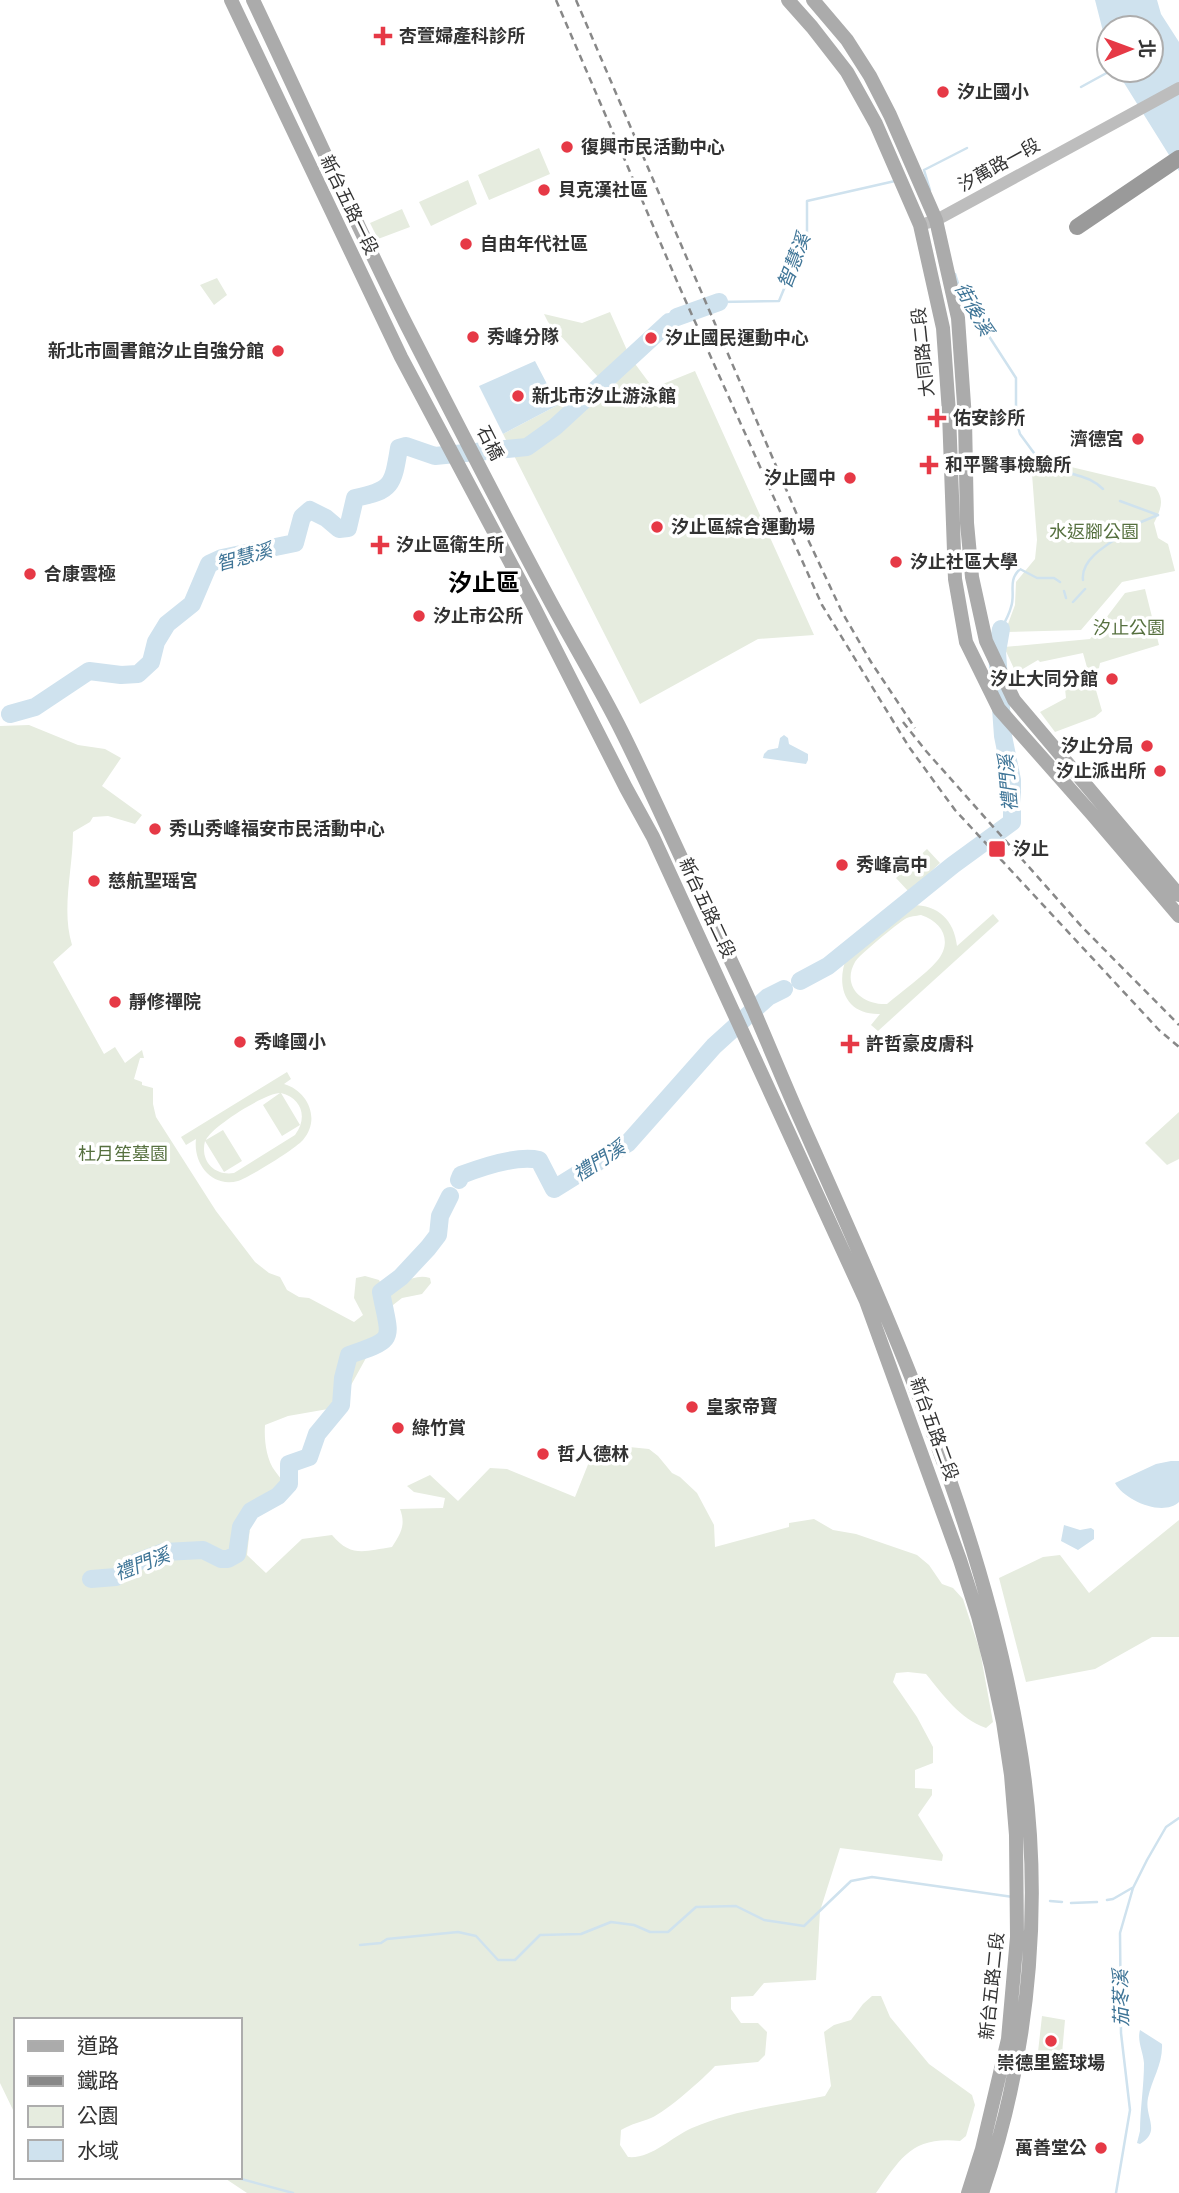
<svg xmlns="http://www.w3.org/2000/svg" width="1179" height="2193" viewBox="0 0 1179 2193" font-family="'Fira Sans Condensed','Noto Sans TC',sans-serif">
	<rect width="100%" height="100%" fill="#fff"/>
	<!-- green -->
	<path fill="#e6ecdf" fill-rule="evenodd" d="M 539,148 L 550,174 L 489,200 L 478,175 Z
		M 468,180 L 477,204 L 431,226 L 419,202 Z
		M 402,209 L 410,227 L 378,239 L 370,223 Z
		M 217,278 L 227,295 L 214,305 L 200,285 Z
		M 610,312 L 630,357 L 653,388 L 695,371 L 814,635 L 758,639 L 640,704 L 503,434 L 558,405 L 567,409 L 599,378 L 548,322 L 544,314 L 582,323 Z
		M 1067,466 L 1155,487 C 1165,500 1161,509 1154,523 L 1158,538 L 1168,544 L 1175,571 L 1122,582 L 1081,630 L 1005,632 L 1015,605 L 1016,582 L 1035,559 L 1037,540 L 1032,474 Z
		M 1145,589 L 1159,645 L 1100,663 L 1099,668 L 1091,673 L 1102,711 L 1095,717 L 1055,732 L 1040,712 L 1066,698 L 1064,679 L 1088,671 L 1083,653 L 1040,662 L 1038,660 L 1016,673 L 1004,647 L 1090,639 L 1125,593 Z
		M 29,725 L 78,745 L 105,749 L 121,758 L 102,786 L 142,815 L 135,824 L 108,816 L 93,817 L 90,822 L 73,832 C 73,869 61,909 72,945 L 53,962 L 104,1054 L 115,1047 L 125,1063 L 142,1050 L 144,1058 L 140,1058 L 134,1079 L 142,1082 L 142,1085 L 153,1088 L 153,1104 L 156,1117 L 216,1211 L 255,1262 L 269,1273 L 280,1277 L 287,1290 L 299,1297 L 309,1298 L 354,1322 L 363,1315 L 354,1298 L 356,1278 L 365,1276 L 379,1280 L 382,1286 C 399,1291 410,1272 430,1278 L 431,1283 L 422,1294 L 402,1298 L 393,1305 L 394,1335 L 386,1345 L 366,1358 L 350,1387 L 328,1409 L 288,1416 L 265,1425 C 264,1439 266,1459 275,1471 C 280,1478 285,1483 289,1491 L 251,1519 L 247,1555 L 266,1573 L 302,1539 L 332,1535 C 351,1558 365,1551 392,1547 C 401,1533 406,1525 400,1509 L 443,1508 L 445,1498 L 414,1492 L 407,1486 L 430,1475 L 458,1501 L 490,1468 L 507,1469 L 575,1497 L 589,1462 L 619,1446 L 649,1449 L 658,1456 L 672,1473 L 680,1477 L 697,1493 L 714,1525 L 715,1547 L 789,1527 L 789,1523 L 814,1519 L 833,1530 L 856,1534 L 917,1555 L 929,1565 L 942,1584 L 953,1588 L 963,1599 L 980,1651 L 993,1722 L 986,1728 C 959,1718 944,1696 926,1674 L 908,1672 L 896,1673 L 893,1682 L 917,1717 L 933,1747 L 933,1763 L 915,1770 L 915,1788 L 932,1789 L 932,1795 L 918,1815 L 943,1855 L 942,1861 L 840,1848 L 820,1911 L 816,1980 L 764,1983 L 753,1996 L 731,1997 L 731,2009 L 741,2023 L 758,2023 L 767,2032 L 765,2055 L 758,2062 L 715,2066 C 703,2079 667,2111 651,2118 C 641,2122 631,2124 621,2130 L 620,2145 L 628,2157 C 652,2159 671,2137 692,2128 C 735,2110 780,2105 825,2096 L 831,2086 L 824,2032 L 834,2025 L 851,2020 L 863,2004 L 872,1996 L 881,1996 L 890,2017 L 929,2064 L 972,2095 L 975,2105 L 966,2136 L 960,2141 C 912,2136 901,2158 876,2193 L 247,2193 L 223,2177 L 240,2177 L 240,2020 L 16,2020 L 16,2112 L 14,2112 L 0,2083 L 0,726 Z
		M 927,849 L 940,863 L 909,892 L 896,878 Z
		M 910,905 C 937,904 954,919 957,946 L 993,914 L 999,921 L 878,1031 L 871,1025 L 880,1014 C 845,1015 835,986 847,956 L 901,909 ZM 921,915 C 943,922 953,942 937,961 C 925,975 901,992 887,1004 C 863,1005 841,987 855,962 C 859,955 897,924 905,919 C 910,916 916,916 921,915 Z
		M 287,1072 L 291,1079 L 284,1084 C 308,1091 321,1119 303,1140 C 295,1149 250,1177 238,1181 C 211,1188 193,1163 196,1139 L 186,1145 L 181,1137 ZM 281,1093 C 302,1098 308,1118 295,1135 L 234,1173 C 214,1176 200,1161 205,1141 L 224,1172 L 242,1161 L 223,1130 L 206,1140 C 211,1127 265,1093 280,1093 L 263,1105 L 282,1136 L 300,1125 Z
		M 1179,1112 L 1179,1159 L 1167,1165 L 1145,1143 Z
		M 1179,1520 L 1179,1637 L 1152,1637 L 1095,1669 L 1026,1682 L 999,1578 L 1043,1557 L 1060,1555 L 1089,1593 Z
		M 1042,2016 L 1065,2020 L 1061,2065 L 1037,2061 Z"/>
	<!-- water -->
	<path fill="#cfe2ee" d="M 1095,0 L 1157,0 L 1161,14 L 1179,42 L 1179,171 L 1116,70 L 1151,70 L 1151,28 L 1109,28 L 1109,55 Z
		M 535,361 L 558,405 L 503,434 L 479,386 Z
		M 784,735 L 788,738 L 789,744 L 808,754 L 808,760 L 806,764 L 763,758 L 764,754 L 768,750 L 778,748 L 780,738 Z
		M 1171,1461 L 1179,1461 L 1179,1502 C 1163,1517 1125,1501 1115,1483 L 1156,1464 Z
		M 1064,1525 L 1080,1530 L 1091,1528 L 1094,1530 L 1094,1539 L 1078,1550 L 1061,1541 Z
		M 1140,2030 L 1162,2044 C 1163,2064 1152,2079 1148,2098 C 1144,2117 1162,2131 1140,2144 L 1137,2143 L 1140,2131 C 1140,2109 1144,2086 1144,2063 C 1143,2051 1137,2041 1140,2030 Z"/>
	<g fill="none" stroke-linecap="round" stroke-linejoin="round">
		<!-- stream -->
		<path stroke="#cfe2ee" stroke-width="2.5" d="M 1081,87 L 1112,70
			M 924,170 L 930,190
			M 924,170 L 967,148
			M 955,274 L 961,293 L 1016,378 L 1016,420 L 1020,434 L 1034,453 L 1041,466 L 1056,465 C 1073,479 1085,472 1103,489
			M 719,302 L 779,301 L 807,233 L 807,201 L 895,181
			M 1120,501 L 1158,515
			M 1141,522 L 1158,515
			M 1083,580 C 1080,556 1116,540 1133,528
			M 1064,591 L 1066,598
			M 1073,602 L 1085,589
			M 1001,629 C 1005,622 1009,615 1011,607 C 1016,593 1007,581 1020,569 L 1037,578 L 1054,578 L 1060,582
			M 1107,1900 L 1113,1899 L 1132,1888
			M 1050,1901 L 1062,1902
			M 1071,1903 L 1097,1902
			M 360,1945 L 381,1943 L 387,1939 L 458,1932 L 476,1936 L 498,1960 L 515,1960 L 540,1935 L 581,1934 L 611,1922 L 634,1925 L 650,1932 L 668,1932 L 696,1907 L 736,1906 L 764,1920 L 804,1926 L 851,1881 L 872,1877 L 1013,1897
			M 234,2177 L 293,2193
			M 1116,2193 L 1130,2110 L 1121,2033 L 1120,1933 L 1133,1888 L 1147,1860 L 1166,1827 L 1179,1818"/>
		<!-- river -->
		<path stroke="#cfe2ee" stroke-width="18" d="M 677,317 L 719,302
			M 10,714 L 35,707 L 89,671 L 121,675 L 138,674 L 151,662 L 156,642 L 167,624 L 192,604 L 209,564 L 222,558 L 295,543 L 302,517 L 310,510 L 326,518 L 339,529 L 348,528 L 355,498 C 392,491 393,485 399,448 L 406,446 L 435,456 L 527,447 L 555,427 L 669,322
			M 800,981 L 828,966 L 953,865 L 1012,822 L 1012,780 L 1003,736 L 997,652 L 1001,629
			M 459,1180 L 461,1175 C 482,1167 518,1155 539,1160 L 554,1189 L 628,1143 L 714,1046 L 768,997 L 784,989
			M 91,1579 L 116,1577 L 137,1562 L 164,1552 L 203,1550 L 221,1559 L 228,1559 L 237,1554 L 241,1527 L 251,1511 L 278,1496 L 289,1484 L 289,1464 L 309,1457 L 317,1434 L 341,1405 L 343,1378 L 349,1355 C 398,1339 390,1340 381,1292 L 401,1277 L 428,1248 L 438,1235 L 440,1216 L 450,1196"/>
		<!-- secondary -->
		<path stroke="#bdbdbd" stroke-width="12" d="M 927,223 L 942,217 L 1179,88"/>
		<!-- primary -->
		<path stroke="#ababab" stroke-width="14" d="M 231,0 L 401,357 L 533,605 L 626,788 L 653,837 L 866,1301 L 960,1560 L 978,1616 L 991,1666 L 1003,1722 L 1011,1775 L 1016,1835 L 1017,1937 L 1008,2039 L 982,2149 L 968,2193
			M 253,0 C 304,107 352,216 405,322 C 452,414 499,506 548,597 C 572,642 599,686 622,732 C 647,782 669,832 693,883 C 714,925 735,968 754,1011 C 770,1048 785,1085 801,1121 C 889,1319 981,1520 1018,1736 C 1045,1887 1032,2048 982,2193
			M 788,0 L 812,27 L 847,72 L 876,124 L 920,225 L 943,328 L 949,413 L 955,579 L 966,642 L 999,709 L 1092,814 L 1179,916
			M 813,0 L 847,40 L 870,76 L 890,115 L 936,220 L 958,318 L 965,419 L 967,523 L 972,577 L 986,641 L 1014,700 L 1179,895"/>
		<!-- highway -->
		<path stroke="#9a9a9a" stroke-width="16" d="M 1077,227 L 1179,158"/>
		<!-- rail -->
		<path stroke="#888" stroke-width="2.5" stroke-dasharray="7 5" stroke-linecap="butt" d="M 556,0 L 679,286 L 822,605 L 909,747 L 955,810 L 1159,1030 L 1179,1047
			M 576,0 L 804,531 L 842,612 L 871,662 L 915,728
			M 903,722 L 926,751 L 1083,928 L 1179,1025"/>
	</g>
	<!-- markers -->
	<g fill="#e63946" stroke="#fff" stroke-width="2.5">
		<path d="M379.5 25.5h7v7h7v7h-7v7h-7v-7h-7v-7h7z"/>
		<circle cx="943" cy="92" r="7"/>
		<circle cx="567" cy="147" r="7"/>
		<circle cx="544" cy="190" r="7"/>
		<circle cx="466" cy="244" r="7"/>
		<circle cx="473" cy="337" r="7"/>
		<circle cx="651" cy="338" r="7"/>
		<circle cx="278" cy="351" r="7"/>
		<circle cx="518" cy="396" r="7"/>
		<path d="M933.5 407.5h7v7h7v7h-7v7h-7v-7h-7v-7h7z"/>
		<circle cx="1138" cy="439" r="7"/>
		<path d="M925.5 454.5h7v7h7v7h-7v7h-7v-7h-7v-7h7z"/>
		<circle cx="850" cy="478" r="7"/>
		<circle cx="657" cy="527" r="7"/>
		<path d="M376.5 534.5h7v7h7v7h-7v7h-7v-7h-7v-7h7z"/>
		<circle cx="896" cy="562" r="7"/>
		<circle cx="30" cy="574" r="7"/>
		<circle cx="419" cy="616" r="7"/>
		<circle cx="1112" cy="679" r="7"/>
		<circle cx="1147" cy="746" r="7"/>
		<circle cx="1160" cy="771" r="7"/>
		<circle cx="155" cy="829" r="7"/>
		<rect x="988" y="840" width="18" height="18" rx="3.5"/>
		<circle cx="842" cy="865" r="7"/>
		<circle cx="94" cy="881" r="7"/>
		<circle cx="115" cy="1002" r="7"/>
		<circle cx="240" cy="1042" r="7"/>
		<path d="M846.5 1033.5h7v7h7v7h-7v7h-7v-7h-7v-7h7z"/>
		<circle cx="692" cy="1407" r="7"/>
		<circle cx="398" cy="1428" r="7"/>
		<circle cx="543" cy="1454" r="7"/>
		<circle cx="1051" cy="2041" r="7"/>
		<circle cx="1101" cy="2148" r="7"/>
	</g>
	<g text-anchor="middle" dominant-baseline="central" stroke-width="7" stroke-linejoin="round" paint-order="stroke">
		<!-- poi labels -->
		<g font-size="18" font-weight="bold" fill="#333" stroke="#fff" text-anchor="start">
			<text x="399" y="36">杏萱婦產科診所</text>
			<text x="957" y="92">汐止國小</text>
			<text x="581" y="147">復興市民活動中心</text>
			<text x="558" y="190">貝克漢社區</text>
			<text x="480" y="244">自由年代社區</text>
			<text x="487" y="337">秀峰分隊</text>
			<text x="665" y="338">汐止國民運動中心</text>
			<text x="264" y="351" text-anchor="end">新北市圖書館汐止自強分館</text>
			<text x="532" y="396">新北市汐止游泳館</text>
			<text x="953" y="418">佑安診所</text>
			<text x="1124" y="439" text-anchor="end">濟德宮</text>
			<text x="945" y="465">和平醫事檢驗所</text>
			<text x="836" y="478" text-anchor="end">汐止國中</text>
			<text x="671" y="527">汐止區綜合運動場</text>
			<text x="396" y="545">汐止區衛生所</text>
			<text x="910" y="562">汐止社區大學</text>
			<text x="44" y="574">合康雲極</text>
			<text x="433" y="616">汐止市公所</text>
			<text x="1098" y="679" text-anchor="end">汐止大同分館</text>
			<text x="1133" y="746" text-anchor="end">汐止分局</text>
			<text x="1146" y="771" text-anchor="end">汐止派出所</text>
			<text x="169" y="829">秀山秀峰福安市民活動中心</text>
			<text x="1013" y="849">汐止</text>
			<text x="856" y="865">秀峰高中</text>
			<text x="108" y="881">慈航聖瑶宮</text>
			<text x="129" y="1002">靜修禪院</text>
			<text x="254" y="1042">秀峰國小</text>
			<text x="866" y="1044">許哲豪皮膚科</text>
			<text x="706" y="1407">皇家帝寶</text>
			<text x="412" y="1428">綠竹賞</text>
			<text x="557" y="1454">哲人德林</text>
			<text x="1051" y="2063" text-anchor="middle">崇德里籃球場</text>
			<text x="1087" y="2148" text-anchor="end">萬善堂公</text>
		</g>
		<!-- street labels -->
		<g font-size="18" fill="#333" stroke="#fff">
			<text transform="translate(999 165) rotate(-29)">汐萬路一段</text>
			<text transform="translate(349 205) rotate(64)">新台五路一段</text>
			<text transform="translate(923 352) rotate(-96)">大同路二段</text>
			<text transform="translate(490 443) rotate(63)">石橋</text>
			<text transform="translate(707 908) rotate(65)">新台五路二段</text>
			<text transform="translate(934 1429) rotate(70)">新台五路二段</text>
			<text transform="translate(992 1986) rotate(-84)">新台五路二段</text>
		</g>
		<!-- park labels -->
		<g font-size="18" fill="#56703f" stroke="#fff">
			<text x="1094" y="532">水返腳公園</text>
			<text x="1129" y="628">汐止公園</text>
			<text x="123" y="1154">杜月笙墓園</text>
		</g>
		<!-- water labels -->
		<g font-size="19" font-style="italic" fill="#3f7597" stroke="#fff">
			<text transform="translate(794 261) rotate(-69)">智慧溪</text>
			<text transform="translate(974 309) rotate(61)">街後溪</text>
			<text transform="translate(244 557) rotate(-15)">智慧溪</text>
			<text transform="translate(1008 783) rotate(-95)">禮門溪</text>
			<text transform="translate(599 1161) rotate(-33)">禮門溪</text>
			<text transform="translate(142 1564) rotate(-21)">禮門溪</text>
			<text transform="translate(1121 1998) rotate(-91)">茄苳溪</text>
		</g>
		<!-- district labels -->
		<g font-size="24" font-weight="bold" fill="#000" stroke="#fff">
			<text x="484" y="583">汐止區</text>
		</g>
	</g>
	<!-- legend -->
	<rect x="14" y="2018" width="228" height="161" fill="#ffffff" stroke="#adadad" stroke-width="2"/>
	<rect x="28" y="2041" width="35" height="10" fill="#ababab" stroke="#adadad" stroke-width="2"/>
	<text x="77" y="2053" font-size="21" fill="#333333">道路</text>
	<rect x="28" y="2076" width="35" height="10" fill="#888888" stroke="#adadad" stroke-width="2"/>
	<text x="77" y="2088" font-size="21" fill="#333333">鐵路</text>
	<rect x="28" y="2106" width="35" height="21" fill="#e6ecdf" stroke="#adadad" stroke-width="2"/>
	<text x="77" y="2123" font-size="21" fill="#333333">公園</text>
	<rect x="28" y="2140" width="35" height="21" fill="#cfe2ee" stroke="#adadad" stroke-width="2"/>
	<text x="77" y="2158" font-size="21" fill="#333333">水域</text>
	<!-- north arrow -->
	<g transform="translate(1130 49) rotate(89)"><circle r="33" fill="#ffffff" stroke="#adadad" stroke-width="2"/>
	<path d="M0-5L12 26L0 18L-12 26Z" fill="#e63946"/>
	<text y="-10" font-size="19" font-weight="bold" text-anchor="middle" fill="#333333">北</text>
	</g>
</svg>
